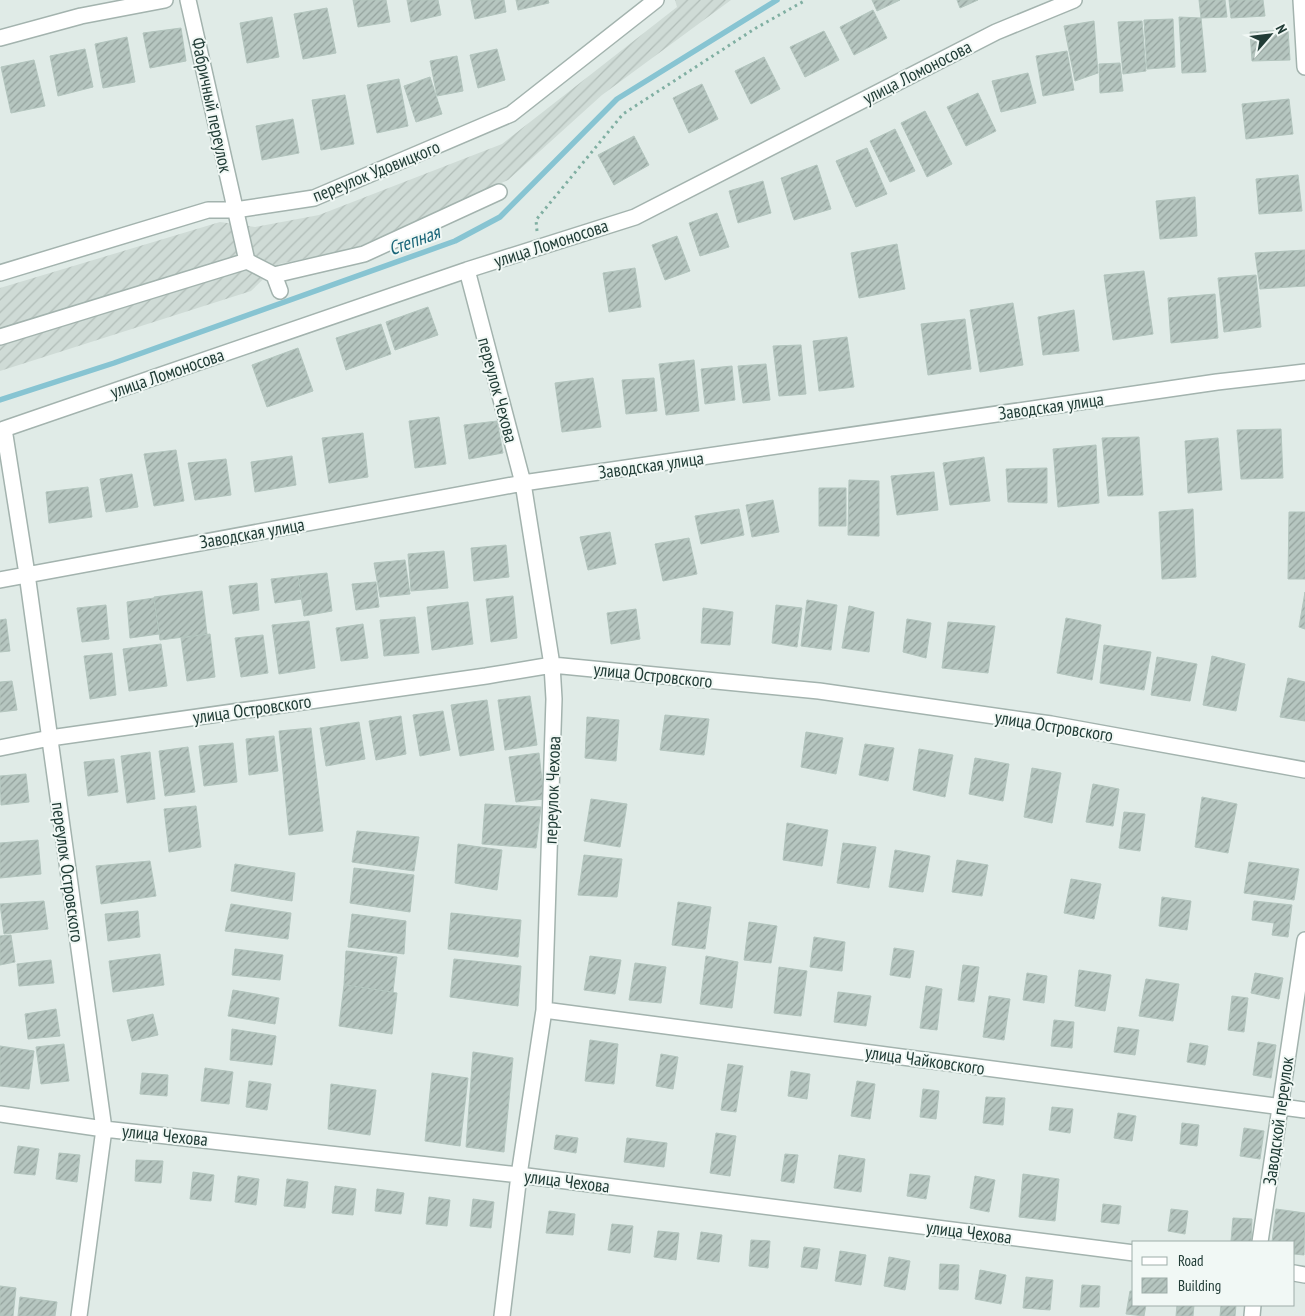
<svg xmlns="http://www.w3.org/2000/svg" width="1305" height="1316" viewBox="0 0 1305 1316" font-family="'PT Sans Narrow',sans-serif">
	<defs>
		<pattern id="industrial-furrows" width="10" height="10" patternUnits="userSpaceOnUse" patternTransform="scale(1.25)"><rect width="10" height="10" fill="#cfdbd6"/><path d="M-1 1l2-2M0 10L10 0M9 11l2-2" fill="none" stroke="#b1bdb8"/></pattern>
		<pattern id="building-hatch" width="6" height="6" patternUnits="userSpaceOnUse" patternTransform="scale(1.25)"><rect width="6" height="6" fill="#b6c6c0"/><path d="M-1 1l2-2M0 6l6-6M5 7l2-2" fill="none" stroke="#94a29d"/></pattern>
	</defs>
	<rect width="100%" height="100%" fill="#e0ebe7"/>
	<!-- industrial -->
	<path fill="url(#industrial-furrows)" d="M 675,0 L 731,0 L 602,95 L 508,180 L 353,249 L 279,264 L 251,291 L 0,371 L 0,288 L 220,222 L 255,227 L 319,215 L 502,144 L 677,7 Z"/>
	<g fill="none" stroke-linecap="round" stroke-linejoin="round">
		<!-- stream -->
		<path stroke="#87c4d2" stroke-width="5.5" d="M 0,400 L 114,363 L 455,241 L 500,217 L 617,99 L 777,0"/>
	</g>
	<!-- building -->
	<path fill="url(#building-hatch)" stroke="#b3c5be" d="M 353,0 L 386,0 L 390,22 L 358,27 Z
		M 407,0 L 438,0 L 441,15 L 411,22 Z
		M 471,0 L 504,0 L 506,12 L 475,19 Z
		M 516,0 L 548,0 L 549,3 L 518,10 Z
		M 872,0 L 900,0 L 877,11 Z
		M 957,0 L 978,0 L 960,8 Z
		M 1199,0 L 1225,0 L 1227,17 L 1201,18 Z
		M 1229,0 L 1263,0 L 1265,16 L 1231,18 Z
		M 327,8 L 336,53 L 303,59 L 294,14 Z
		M 873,10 L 887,38 L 854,55 L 840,27 Z
		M 272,17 L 279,57 L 247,63 L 240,23 Z
		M 1179,17 L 1201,18 L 1206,72 L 1182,73 Z
		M 1173,19 L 1175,67 L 1147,69 L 1144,20 Z
		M 1094,21 L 1098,73 L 1075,81 L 1064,26 Z
		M 1142,21 L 1146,71 L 1123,74 L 1118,22 Z
		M 181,28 L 186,61 L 150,68 L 143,33 Z
		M 1288,30 L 1290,60 L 1252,61 L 1250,32 Z
		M 824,31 L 839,60 L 805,77 L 790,47 Z
		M 127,37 L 135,82 L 103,88 L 95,44 Z
		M 85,49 L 93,87 L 58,96 L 50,56 Z
		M 497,49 L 505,80 L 478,88 L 470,55 Z
		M 1067,51 L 1074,90 L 1043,96 L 1036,56 Z
		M 457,56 L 463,91 L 437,96 L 430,61 Z
		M 764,57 L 780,89 L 751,104 L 735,71 Z
		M 34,60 L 45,106 L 11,113 L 1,67 Z
		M 1120,63 L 1123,91 L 1100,93 L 1099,64 Z
		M 1028,73 L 1036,103 L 1001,112 L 992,81 Z
		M 430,77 L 442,114 L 416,122 L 404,86 Z
		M 399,79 L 408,126 L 377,133 L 367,85 Z
		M 702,84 L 718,119 L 689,133 L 673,98 Z
		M 978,93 L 996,131 L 966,146 L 947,107 Z
		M 345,95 L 354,144 L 321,150 L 312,100 Z
		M 1289,99 L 1293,134 L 1246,139 L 1242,104 Z
		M 925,111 L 952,164 L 927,177 L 901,123 Z
		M 293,119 L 299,153 L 262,160 L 256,126 Z
		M 895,129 L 915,171 L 890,182 L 870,141 Z
		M 634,136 L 649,165 L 614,185 L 598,155 Z
		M 867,148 L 887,194 L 856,207 L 836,161 Z
		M 817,165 L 831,209 L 794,220 L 781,178 Z
		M 1298,175 L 1302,211 L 1259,214 L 1256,179 Z
		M 763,181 L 771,213 L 738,223 L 729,191 Z
		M 1195,197 L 1197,236 L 1160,239 L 1156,201 Z
		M 717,213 L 729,247 L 700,256 L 689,223 Z
		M 677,236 L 690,271 L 665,280 L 652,245 Z
		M 897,244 L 905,289 L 859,298 L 851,253 Z
		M 1305,250 L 1305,286 L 1260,289 L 1255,253 Z
		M 635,268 L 641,307 L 609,312 L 603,273 Z
		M 1144,271 L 1153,334 L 1113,340 L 1104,275 Z
		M 1256,275 L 1261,327 L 1224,332 L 1218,278 Z
		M 1215,294 L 1218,338 L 1171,343 L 1168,298 Z
		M 1013,303 L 1023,365 L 980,372 L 970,310 Z
		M 428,307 L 438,335 L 395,350 L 386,322 Z
		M 1074,310 L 1079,351 L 1043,355 L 1038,317 Z
		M 965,319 L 971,369 L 928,375 L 921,324 Z
		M 381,324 L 391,354 L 346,370 L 336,338 Z
		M 847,337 L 854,387 L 819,391 L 813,341 Z
		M 801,345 L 806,394 L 779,396 L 773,346 Z
		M 298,348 L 313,391 L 267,407 L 252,365 Z
		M 694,360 L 699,411 L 666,415 L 659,364 Z
		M 766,364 L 770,400 L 743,403 L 738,366 Z
		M 732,366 L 735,400 L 705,404 L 701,369 Z
		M 593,378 L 601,427 L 562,432 L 555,383 Z
		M 654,378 L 657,411 L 626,414 L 622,380 Z
		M 439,417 L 446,464 L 415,468 L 409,421 Z
		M 497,421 L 503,453 L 469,459 L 464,425 Z
		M 1281,429 L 1283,478 L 1241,479 L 1237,430 Z
		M 363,433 L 368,477 L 329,483 L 322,438 Z
		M 1139,437 L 1143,495 L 1108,496 L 1102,438 Z
		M 1218,438 L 1222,490 L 1188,493 L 1185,441 Z
		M 1096,445 L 1099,503 L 1058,507 L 1053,449 Z
		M 176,450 L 184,501 L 154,506 L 144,454 Z
		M 292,456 L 296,485 L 255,492 L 251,462 Z
		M 984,457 L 990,501 L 950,505 L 943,463 Z
		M 226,459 L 231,495 L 195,500 L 188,463 Z
		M 1047,468 L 1047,503 L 1008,502 L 1006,469 Z
		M 934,472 L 938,510 L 897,515 L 891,476 Z
		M 132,474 L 138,507 L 106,512 L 100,479 Z
		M 849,480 L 879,481 L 879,536 L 848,535 Z
		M 88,487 L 92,517 L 49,523 L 46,492 Z
		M 819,488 L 846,488 L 846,526 L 819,526 Z
		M 773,500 L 779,532 L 752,537 L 746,505 Z
		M 739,509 L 744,535 L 701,544 L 695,516 Z
		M 1193,509 L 1196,577 L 1162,579 L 1159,512 Z
		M 1289,512 L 1305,512 L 1305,579 L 1288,579 Z
		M 610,532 L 616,564 L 588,570 L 580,537 Z
		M 689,538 L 697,574 L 663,581 L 655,544 Z
		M 506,545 L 509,577 L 474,581 L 471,548 Z
		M 444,551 L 448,588 L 411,591 L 408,554 Z
		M 405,560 L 410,594 L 380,597 L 374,563 Z
		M 327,573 L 332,611 L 304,616 L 298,576 Z
		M 298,576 L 302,599 L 275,603 L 271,579 Z
		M 376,582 L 379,607 L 356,610 L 352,584 Z
		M 257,583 L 259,610 L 233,614 L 229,586 Z
		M 202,591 L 207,634 L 160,640 L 154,597 Z
		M 1305,592 L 1305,629 L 1299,627 Z
		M 513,596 L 517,638 L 491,642 L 486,599 Z
		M 154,598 L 159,634 L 130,638 L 127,602 Z
		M 807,600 L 837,605 L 831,650 L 801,646 Z
		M 468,602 L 473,644 L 432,650 L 427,607 Z
		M 106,605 L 109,639 L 82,642 L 77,608 Z
		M 776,605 L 802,608 L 797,647 L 772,643 Z
		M 849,606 L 874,612 L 869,652 L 842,648 Z
		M 703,608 L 733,612 L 730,645 L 701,643 Z
		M 636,609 L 640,639 L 611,644 L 607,613 Z
		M 415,617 L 419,653 L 384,656 L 380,620 Z
		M 1066,618 L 1101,625 L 1092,680 L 1057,673 Z
		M 6,619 L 10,651 L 0,652 L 0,620 Z
		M 907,619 L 931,623 L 926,658 L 903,652 Z
		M 309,621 L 315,668 L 279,674 L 272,625 Z
		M 948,622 L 995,626 L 988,673 L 942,668 Z
		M 363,624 L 368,658 L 341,661 L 336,628 Z
		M 210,634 L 215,677 L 187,681 L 181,638 Z
		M 263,635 L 268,673 L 241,677 L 235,638 Z
		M 161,644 L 167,686 L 129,691 L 123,649 Z
		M 1104,645 L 1151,652 L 1144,690 L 1100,683 Z
		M 112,653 L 116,695 L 90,699 L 84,656 Z
		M 1212,656 L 1245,664 L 1236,711 L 1203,705 Z
		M 1157,657 L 1197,664 L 1190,701 L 1151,695 Z
		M 1288,678 L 1305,682 L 1305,721 L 1280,717 Z
		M 12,681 L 17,710 L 0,712 L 0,682 Z
		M 530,696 L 537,745 L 505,750 L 498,700 Z
		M 487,700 L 494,750 L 460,756 L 451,705 Z
		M 443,711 L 450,750 L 420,756 L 413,715 Z
		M 665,715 L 709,719 L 704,755 L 660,750 Z
		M 401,716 L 406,754 L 376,760 L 369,721 Z
		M 587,717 L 619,720 L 616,761 L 585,758 Z
		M 359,722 L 365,759 L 326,766 L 320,728 Z
		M 311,728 L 323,831 L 289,835 L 279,731 Z
		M 806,732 L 843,738 L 836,774 L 801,767 Z
		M 274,736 L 278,771 L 249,775 L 246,739 Z
		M 233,743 L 237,782 L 204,786 L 199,746 Z
		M 865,744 L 894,748 L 888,781 L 859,775 Z
		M 188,747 L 195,792 L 165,796 L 159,751 Z
		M 919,749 L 953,755 L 945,797 L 913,790 Z
		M 150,752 L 155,799 L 127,803 L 121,756 Z
		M 539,753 L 544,799 L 516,802 L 509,757 Z
		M 975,758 L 1009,764 L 1003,801 L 969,794 Z
		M 114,759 L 118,792 L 88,796 L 84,762 Z
		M 1032,768 L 1061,773 L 1052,823 L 1024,817 Z
		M 26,774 L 29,802 L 1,805 L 0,776 Z
		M 1093,784 L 1119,789 L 1113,826 L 1086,822 Z
		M 1202,797 L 1237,804 L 1228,853 L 1195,847 Z
		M 591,799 L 627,804 L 620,847 L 584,841 Z
		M 485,804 L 541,807 L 536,848 L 482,844 Z
		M 196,806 L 201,847 L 169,852 L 164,809 Z
		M 1124,812 L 1145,814 L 1140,851 L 1119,848 Z
		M 787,823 L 828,830 L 822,866 L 783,860 Z
		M 357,831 L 419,837 L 414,871 L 352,862 Z
		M 38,840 L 41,874 L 0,878 L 0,843 Z
		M 843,843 L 876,847 L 869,888 L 837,883 Z
		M 458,844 L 502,850 L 497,890 L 455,883 Z
		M 895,850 L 930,856 L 923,892 L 889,887 Z
		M 584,855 L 622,859 L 617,897 L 578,895 Z
		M 957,860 L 988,865 L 982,896 L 952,892 Z
		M 150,861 L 156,896 L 101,904 L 96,866 Z
		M 1249,862 L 1299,869 L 1294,900 L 1244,893 Z
		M 235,864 L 295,873 L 292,901 L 231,891 Z
		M 354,868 L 414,875 L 410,912 L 350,903 Z
		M 1071,879 L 1101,884 L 1094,919 L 1064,913 Z
		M 1162,897 L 1191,901 L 1187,930 L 1159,926 Z
		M 44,901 L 48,929 L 4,934 L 0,904 Z
		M 1254,901 L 1292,905 L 1288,937 L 1272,935 L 1274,923 L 1252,920 Z
		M 678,902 L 711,907 L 705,949 L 672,945 Z
		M 231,904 L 291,913 L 288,939 L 225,931 Z
		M 138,911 L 140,937 L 108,941 L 105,914 Z
		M 451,913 L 521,920 L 518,957 L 448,949 Z
		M 352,914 L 406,921 L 404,954 L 348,947 Z
		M 749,922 L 777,926 L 771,963 L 744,960 Z
		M 11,935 L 15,962 L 0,965 L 0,936 Z
		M 814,937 L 845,942 L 842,971 L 810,967 Z
		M 894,948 L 914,951 L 910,978 L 890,975 Z
		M 235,949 L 283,955 L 280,980 L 232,975 Z
		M 346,951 L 397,957 L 393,992 L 344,985 Z
		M 160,954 L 164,985 L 113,992 L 109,961 Z
		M 590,956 L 621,960 L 615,994 L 584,990 Z
		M 706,956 L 738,962 L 732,1008 L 700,1004 Z
		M 454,959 L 521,966 L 518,1006 L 450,997 Z
		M 51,960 L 54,983 L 19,986 L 17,964 Z
		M 635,963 L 666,967 L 661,1003 L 629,1000 Z
		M 963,965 L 979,967 L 974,1002 L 958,1000 Z
		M 779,967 L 807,971 L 801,1016 L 774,1013 Z
		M 1079,970 L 1111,975 L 1105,1011 L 1075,1006 Z
		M 1027,973 L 1047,976 L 1044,1003 L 1023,1000 Z
		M 1255,973 L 1283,978 L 1279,999 L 1251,993 Z
		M 1146,979 L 1179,984 L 1173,1021 L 1139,1016 Z
		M 344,985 L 397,993 L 392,1034 L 339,1026 Z
		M 926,986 L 942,989 L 937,1030 L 920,1028 Z
		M 233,990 L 279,998 L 275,1024 L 228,1016 Z
		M 838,992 L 871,996 L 866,1026 L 834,1022 Z
		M 989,996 L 1010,999 L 1004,1040 L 983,1037 Z
		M 1232,996 L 1248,998 L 1244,1032 L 1228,1030 Z
		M 56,1009 L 60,1036 L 28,1039 L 25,1014 Z
		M 153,1014 L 158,1035 L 132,1041 L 127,1020 Z
		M 1054,1020 L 1074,1022 L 1072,1048 L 1051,1046 Z
		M 1118,1027 L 1139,1030 L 1135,1055 L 1114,1052 Z
		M 232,1029 L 276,1036 L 272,1065 L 230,1060 Z
		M 590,1040 L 618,1044 L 614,1084 L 585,1081 Z
		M 1258,1042 L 1276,1045 L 1271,1078 L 1253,1075 Z
		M 1190,1043 L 1208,1046 L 1205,1065 L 1187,1062 Z
		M 64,1044 L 69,1081 L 41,1084 L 36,1047 Z
		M 0,1046 L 34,1051 L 29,1089 L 0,1086 Z
		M 473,1052 L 513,1058 L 504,1152 L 466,1147 Z
		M 661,1054 L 678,1057 L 673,1089 L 656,1086 Z
		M 728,1064 L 743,1066 L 736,1112 L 721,1110 Z
		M 205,1068 L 233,1072 L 229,1104 L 201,1101 Z
		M 791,1071 L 810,1074 L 807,1099 L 788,1096 Z
		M 142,1073 L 168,1075 L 167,1096 L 140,1094 Z
		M 432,1073 L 468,1078 L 460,1146 L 425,1141 Z
		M 249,1081 L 271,1084 L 267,1110 L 246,1107 Z
		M 857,1081 L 875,1084 L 870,1119 L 851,1116 Z
		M 331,1084 L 376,1090 L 370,1135 L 328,1129 Z
		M 923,1089 L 939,1091 L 936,1119 L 920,1117 Z
		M 986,1097 L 1005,1098 L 1003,1125 L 983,1123 Z
		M 1052,1107 L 1073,1109 L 1070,1133 L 1049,1130 Z
		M 1118,1113 L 1136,1116 L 1132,1141 L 1114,1138 Z
		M 1182,1123 L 1199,1125 L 1197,1146 L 1180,1144 Z
		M 1244,1128 L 1264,1131 L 1260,1159 L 1240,1156 Z
		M 716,1133 L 736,1136 L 730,1176 L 710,1173 Z
		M 556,1135 L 578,1138 L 576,1153 L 554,1149 Z
		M 627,1138 L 667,1143 L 664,1167 L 624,1162 Z
		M 18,1146 L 39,1149 L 35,1175 L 14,1173 Z
		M 59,1153 L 80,1155 L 77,1182 L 56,1179 Z
		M 785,1154 L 798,1155 L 794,1183 L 781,1181 Z
		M 839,1155 L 865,1159 L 861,1192 L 834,1188 Z
		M 136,1160 L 163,1161 L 161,1183 L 135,1181 Z
		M 193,1172 L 214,1175 L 211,1201 L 190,1199 Z
		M 910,1174 L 930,1176 L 926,1199 L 907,1196 Z
		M 1023,1174 L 1059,1179 L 1055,1221 L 1019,1217 Z
		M 238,1176 L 259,1179 L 256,1205 L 235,1202 Z
		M 975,1176 L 995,1180 L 989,1212 L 970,1208 Z
		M 287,1179 L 308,1182 L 305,1208 L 284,1206 Z
		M 335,1186 L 356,1189 L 353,1215 L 332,1213 Z
		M 377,1189 L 404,1193 L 401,1214 L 375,1211 Z
		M 429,1197 L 450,1200 L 447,1226 L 426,1224 Z
		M 473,1199 L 494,1202 L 491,1228 L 470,1226 Z
		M 1103,1204 L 1121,1206 L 1119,1224 L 1101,1222 Z
		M 1171,1209 L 1188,1211 L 1185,1234 L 1168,1231 Z
		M 1276,1209 L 1305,1213 L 1304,1255 L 1294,1254 L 1294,1242 L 1272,1242 Z
		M 549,1211 L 575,1214 L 573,1235 L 546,1233 Z
		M 1233,1218 L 1252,1219 L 1251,1242 L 1231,1241 Z
		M 612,1224 L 633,1226 L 630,1253 L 608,1250 Z
		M 658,1231 L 679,1233 L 676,1260 L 654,1257 Z
		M 701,1232 L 722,1235 L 719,1262 L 697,1259 Z
		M 751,1240 L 770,1241 L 768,1268 L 749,1266 Z
		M 804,1247 L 820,1249 L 817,1269 L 801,1267 Z
		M 840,1251 L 866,1255 L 861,1285 L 835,1281 Z
		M 889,1257 L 910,1261 L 905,1290 L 884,1286 Z
		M 940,1264 L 959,1265 L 958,1290 L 939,1289 Z
		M 980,1270 L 1006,1275 L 1001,1304 L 975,1299 Z
		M 1026,1277 L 1053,1280 L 1050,1310 L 1023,1308 Z
		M 1082,1285 L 1100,1286 L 1099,1307 L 1080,1307 Z
		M 0,1286 L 16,1288 L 13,1316 L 0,1316 Z
		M 1130,1291 L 1134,1291 L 1134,1305 L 1146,1305 L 1144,1316 L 1126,1314 Z
		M 20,1297 L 57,1302 L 55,1316 L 18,1316 Z
		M 1177,1305 L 1194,1305 L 1193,1316 L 1176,1316 Z
		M 1221,1305 L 1236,1305 L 1235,1316 L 1220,1316 Z"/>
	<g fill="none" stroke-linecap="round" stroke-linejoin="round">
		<defs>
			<path id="minor" d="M 1301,0 L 1305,67
				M 0,38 L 81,16 L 165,0
				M 247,261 L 274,275 L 280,291
				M 467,270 L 523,483 L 552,665 L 554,699 L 544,1010 L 519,1175 L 502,1316
				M 0,273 L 208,210 L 235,210 L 314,198 L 511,114 L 656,0
				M 274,275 L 364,254 L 499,192
				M 0,337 L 247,261 L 188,0
				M 0,580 L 523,483 L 1217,382 L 1305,372
				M 0,748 L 50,738 L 486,676 L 552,665 L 819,691 L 1051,724 L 1305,770
				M 544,1010 L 1305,1110
				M 0,1114 L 104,1129 L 519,1175 L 1134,1253
				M 1260,1242 L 1305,940
				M 1294,1273 L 1305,1275
				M 79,1316 L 104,1129 L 27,574 L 4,429 L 467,270 L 635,217 L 996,32 L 1074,0
				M 1252,1316 L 1253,1305"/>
		</defs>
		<!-- minor casing -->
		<use href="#minor" stroke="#a3b3ae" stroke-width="18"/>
		<!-- path -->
		<path stroke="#80afa2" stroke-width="3" stroke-dasharray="2.5 4" stroke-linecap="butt" d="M 537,231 L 536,220 L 623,114 L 756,28 L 806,0"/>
		<!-- minor -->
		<use href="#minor" stroke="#fff" stroke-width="15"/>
	</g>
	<g text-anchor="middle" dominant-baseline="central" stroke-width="4" stroke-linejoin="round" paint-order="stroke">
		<!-- street labels -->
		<g font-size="18" fill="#213c36" stroke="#f1f8f5">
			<text transform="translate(917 72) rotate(-27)">улица Ломоносова</text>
			<text transform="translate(212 105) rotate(78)">Фабричный переулок</text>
			<text transform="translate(376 171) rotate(-22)">переулок Удовицкого</text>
			<text transform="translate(551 243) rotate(-18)">улица Ломоносова</text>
			<text transform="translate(167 373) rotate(-19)">улица Ломоносова</text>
			<text transform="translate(498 390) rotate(75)">переулок Чехова</text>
			<text transform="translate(1051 406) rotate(-8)">Заводская улица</text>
			<text transform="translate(651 465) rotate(-8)">Заводская улица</text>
			<text transform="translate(252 533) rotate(-10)">Заводская улица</text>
			<text transform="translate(653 675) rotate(6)">улица Островского</text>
			<text transform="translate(252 709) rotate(-8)">улица Островского</text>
			<text transform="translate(1054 726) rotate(9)">улица Островского</text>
			<text transform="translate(552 790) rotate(-88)">переулок Чехова</text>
			<text transform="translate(68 872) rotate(82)">переулок Островского</text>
			<text transform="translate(925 1060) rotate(8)">улица Чайковского</text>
			<text transform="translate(1278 1121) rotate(-82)">Заводской переулок</text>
			<text transform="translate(165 1135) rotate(6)">улица Чехова</text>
			<text transform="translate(567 1181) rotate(7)">улица Чехова</text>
			<text transform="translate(969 1232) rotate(7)">улица Чехова</text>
		</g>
		<!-- water labels -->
		<g font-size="19" font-style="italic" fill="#1a6679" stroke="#f1f8f5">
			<text transform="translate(414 240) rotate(-20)">Степная</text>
		</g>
	</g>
	<!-- legend -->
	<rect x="1132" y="1241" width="162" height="65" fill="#f1f8f5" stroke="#9eada9"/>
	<rect x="1142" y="1257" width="25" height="8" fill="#ffffff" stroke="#9eada9"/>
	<text x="1178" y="1266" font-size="15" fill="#213c36">Road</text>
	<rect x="1142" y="1278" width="25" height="15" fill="url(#building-hatch)" stroke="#9eada9"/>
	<text x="1178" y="1291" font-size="15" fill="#213c36">Building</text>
	<!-- north arrow -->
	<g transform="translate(1270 35) rotate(62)" stroke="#f1f8f5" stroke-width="4" paint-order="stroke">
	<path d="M0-4L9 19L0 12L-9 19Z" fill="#213c36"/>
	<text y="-8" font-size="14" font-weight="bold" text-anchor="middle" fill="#213c36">N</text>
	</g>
</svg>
